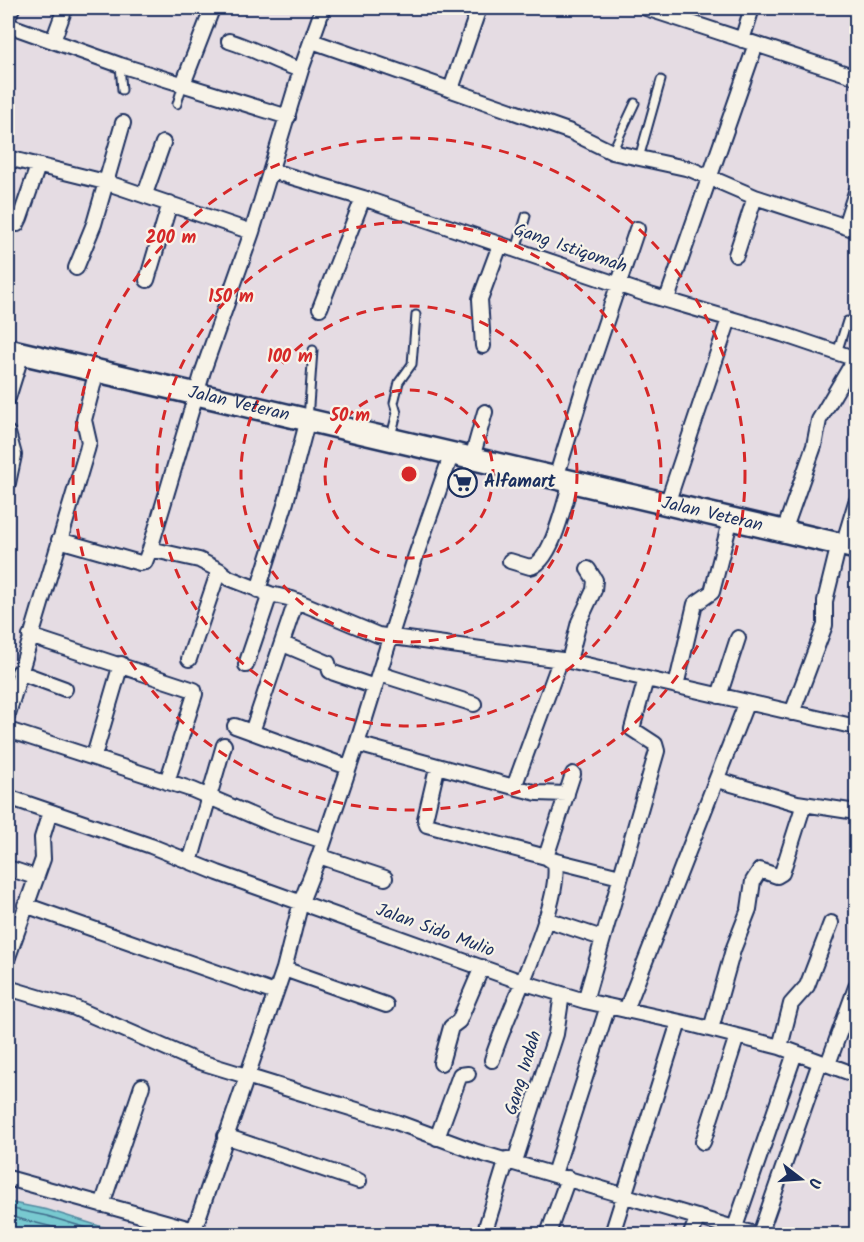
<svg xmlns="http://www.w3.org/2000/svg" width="864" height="1242" viewBox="0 0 864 1242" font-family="Kalam,sans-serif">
	<rect width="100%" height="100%" fill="#e5dce3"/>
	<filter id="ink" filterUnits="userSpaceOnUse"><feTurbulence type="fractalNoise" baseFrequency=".0167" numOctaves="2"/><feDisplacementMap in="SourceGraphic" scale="12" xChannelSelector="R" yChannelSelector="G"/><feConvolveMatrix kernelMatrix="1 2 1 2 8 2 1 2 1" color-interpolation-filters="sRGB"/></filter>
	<g filter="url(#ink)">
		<!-- water -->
		<path fill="#78c9d0" stroke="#538ba2" stroke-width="1.5" d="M 8,1202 L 48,1210 L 125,1234 L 8,1234 Z"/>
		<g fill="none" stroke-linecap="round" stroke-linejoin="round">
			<!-- shore -->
			<path stroke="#406d8c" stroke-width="1.5" d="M 8,1208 L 47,1216 L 107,1234
				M 8,1216 L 81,1234"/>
			<defs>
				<path id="service" d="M 120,65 L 122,90
					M 177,104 L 183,84
					M 612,152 L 635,103
					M 639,158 L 661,80
					M 516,250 L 526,216
					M 837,353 L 847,321
					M 308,419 L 313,350
					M 391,436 L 397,413 L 394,403 L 399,382 L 412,364 L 416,315"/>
				<path id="minor" d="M 646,8 L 856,77
					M 8,18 L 12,8
					M 8,25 L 120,65 L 288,117
					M 742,40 L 752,8
					M 53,41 L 65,8
					M 229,41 C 255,49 276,62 301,70
					M 312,41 L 571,132 L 612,152 L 690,169 L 755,197 L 856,230
					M 183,84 L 212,9
					M 451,89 L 479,8
					M 8,158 L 105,182 L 252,232
					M 272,171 L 363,198 L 646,294 L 782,334 L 856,359
					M 145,194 L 163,143
					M 8,224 L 17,224 L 20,218 L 38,166
					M 845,226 L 856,192
					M 736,255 L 755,197
					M 76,268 L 94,224 L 123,123
					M 147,280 L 170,203
					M 667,299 L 756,44
					M 320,308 L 363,198
					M 483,346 L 480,299 L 500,245
					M 8,398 L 22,353
					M 8,433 L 14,455 L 8,483
					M 472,458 L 485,412
					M 556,478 L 582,393 L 637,229
					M 667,504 L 729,319
					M 784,531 L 814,446 L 819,420 L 855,359
					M 59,540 L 140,563 L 145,562 L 150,549 L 199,560 L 219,570 L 229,578 L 270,594 L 292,599 L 378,635 L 569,661 L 856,727
					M 843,545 L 856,502
					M 150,549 L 203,371 L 252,232 L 301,70 L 323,8
					M 510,561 L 530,567 C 552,563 565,501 571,481
					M 258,590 L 286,502 L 308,419
					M 30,636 L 194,690 L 195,694 L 167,782
					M 283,644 L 328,663 L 330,671 L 334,673 L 375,687
					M 189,659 L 219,570
					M 569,661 L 579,622 L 594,590 L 595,580 L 588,569
					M 246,665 L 270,594
					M 19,672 L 65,689
					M 380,674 L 474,704
					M 676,686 L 695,604 L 712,592 L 731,518
					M 719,696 L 738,638
					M 792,713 L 825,625 L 825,601 L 839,544
					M 8,714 L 87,450 L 89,442 L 84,420 L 97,370
					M 235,726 L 348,767
					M 8,730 L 193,790 L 272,824 L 324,841
					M 252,732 L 296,601
					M 357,744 L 514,787 L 537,793 L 567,794
					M 94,756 L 121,664
					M 437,768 L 425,819 L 427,825 L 546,857 L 555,863 C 562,906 506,1013 492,1060
					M 718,780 L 797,803 L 856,812
					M 514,787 L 560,661
					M 8,797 L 151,846 L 218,873 L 522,982 L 585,1001 L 694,1025 L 780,1047 L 856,1075
					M 319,856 L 385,878
					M 546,857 L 573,774
					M 552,860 L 620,877
					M 190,862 L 224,745
					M 8,868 L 35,877
					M 25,905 L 275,993
					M 545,919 L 602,938
					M 8,957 L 43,859 L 42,838 L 50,812
					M 284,969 L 386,1005
					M 8,988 L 75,1008 L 194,1060 L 396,1122 L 477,1152 L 754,1234
					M 585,1001 L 657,751 L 655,744 L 632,729 L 646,679
					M 626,1010 L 746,704
					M 711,1029 L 733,950 L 749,909 L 753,881 L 760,870 L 777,876 L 782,873 L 804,804
					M 780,1047 L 791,1004 L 807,986 L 831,923
					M 441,1063 L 451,1027 L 459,1021 L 482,967
					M 828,1064 L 856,987
					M 225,1136 L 359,1181
					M 437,1138 L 460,1075 L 468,1074
					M 703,1142 L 737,1036
					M 515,1161 L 556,1034 L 562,994
					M 554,1174 L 608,1006
					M 8,1178 L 194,1230 L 284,969 L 301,902 L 319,856 L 357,744 L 416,555 L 452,453
					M 102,1205 L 142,1086
					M 734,1230 L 795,1053
					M 484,1234 L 507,1159
					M 548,1234 L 568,1178
					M 612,1234 L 679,1022
					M 691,1234 L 698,1217
					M 760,1234 L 820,1062"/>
				<g id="primary">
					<path id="s1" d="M 8,350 L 856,548"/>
				</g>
			</defs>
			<!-- service casing -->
			<use href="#service" stroke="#1b2f5e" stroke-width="11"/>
			<!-- minor casing -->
			<use href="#minor" stroke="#1b2f5e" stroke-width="18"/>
			<!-- primary casing -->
			<use href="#primary" stroke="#1b2f5e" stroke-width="26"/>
			<!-- service -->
			<use href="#service" stroke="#f7f3e8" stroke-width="7"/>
			<!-- minor -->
			<use href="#minor" stroke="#f7f3e8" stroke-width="14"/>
			<!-- primary -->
			<use href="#primary" stroke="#f7f3e8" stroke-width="21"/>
		</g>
	</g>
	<!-- distance rings -->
	<g fill="none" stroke="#d62828" stroke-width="3" stroke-dasharray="10 8">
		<circle cx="409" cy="474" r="84"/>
		<circle cx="409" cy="474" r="168"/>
		<circle cx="409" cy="474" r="252"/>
		<circle cx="409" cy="474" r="336"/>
	</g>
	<!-- icons -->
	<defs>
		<symbol id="supermarket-ring" viewBox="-11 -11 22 22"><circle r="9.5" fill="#f7f3e8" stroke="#1b2f5e" stroke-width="1.5"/><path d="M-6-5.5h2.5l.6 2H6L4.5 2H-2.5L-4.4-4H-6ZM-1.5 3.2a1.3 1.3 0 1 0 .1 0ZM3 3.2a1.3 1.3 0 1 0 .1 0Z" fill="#1b2f5e"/></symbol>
	</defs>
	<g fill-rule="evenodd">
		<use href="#supermarket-ring" x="446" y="466" width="33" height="33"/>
	</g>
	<g text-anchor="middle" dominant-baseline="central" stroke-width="4.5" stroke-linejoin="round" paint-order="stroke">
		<!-- street labels -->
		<g font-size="18" fill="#1b2f5e" stroke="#f7f3e8">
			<text transform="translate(570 249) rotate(19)">Gang Istiqomah</text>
			<text stroke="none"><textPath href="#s1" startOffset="237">Jalan Veteran</textPath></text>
			<text stroke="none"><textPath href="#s1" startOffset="723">Jalan Veteran</textPath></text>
			<text transform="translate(435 931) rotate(20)">Jalan Sido Mulio</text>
			<text transform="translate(524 1073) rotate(-73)">Gang Indah</text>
		</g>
		<!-- poi labels -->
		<g font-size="18" font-weight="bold" fill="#1b2f5e" stroke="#f7f3e8" text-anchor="start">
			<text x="484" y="482">Alfamart</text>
		</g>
	</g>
	<circle cx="409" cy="474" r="9" fill="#d62828" stroke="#f7f3e8" stroke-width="3"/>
	<g font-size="18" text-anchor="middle" font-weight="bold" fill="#d62828" stroke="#f7f3e8" stroke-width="4.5" stroke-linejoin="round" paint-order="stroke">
		<text x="171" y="243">200 m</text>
		<text x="231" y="302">150 m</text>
		<text x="290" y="362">100 m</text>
		<text x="350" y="421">50 m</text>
	</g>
	<!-- margin -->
	<rect width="864" height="1242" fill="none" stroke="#f7f3e8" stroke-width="30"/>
	<rect x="15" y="15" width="834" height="1212" fill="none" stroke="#1b2f5e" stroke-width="2" filter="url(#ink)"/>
	<!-- north arrow -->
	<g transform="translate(801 1179) rotate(107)" stroke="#f7f3e8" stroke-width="4.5" paint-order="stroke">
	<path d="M0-4.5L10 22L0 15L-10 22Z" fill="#1b2f5e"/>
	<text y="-9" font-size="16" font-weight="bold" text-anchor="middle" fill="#1b2f5e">U</text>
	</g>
</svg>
